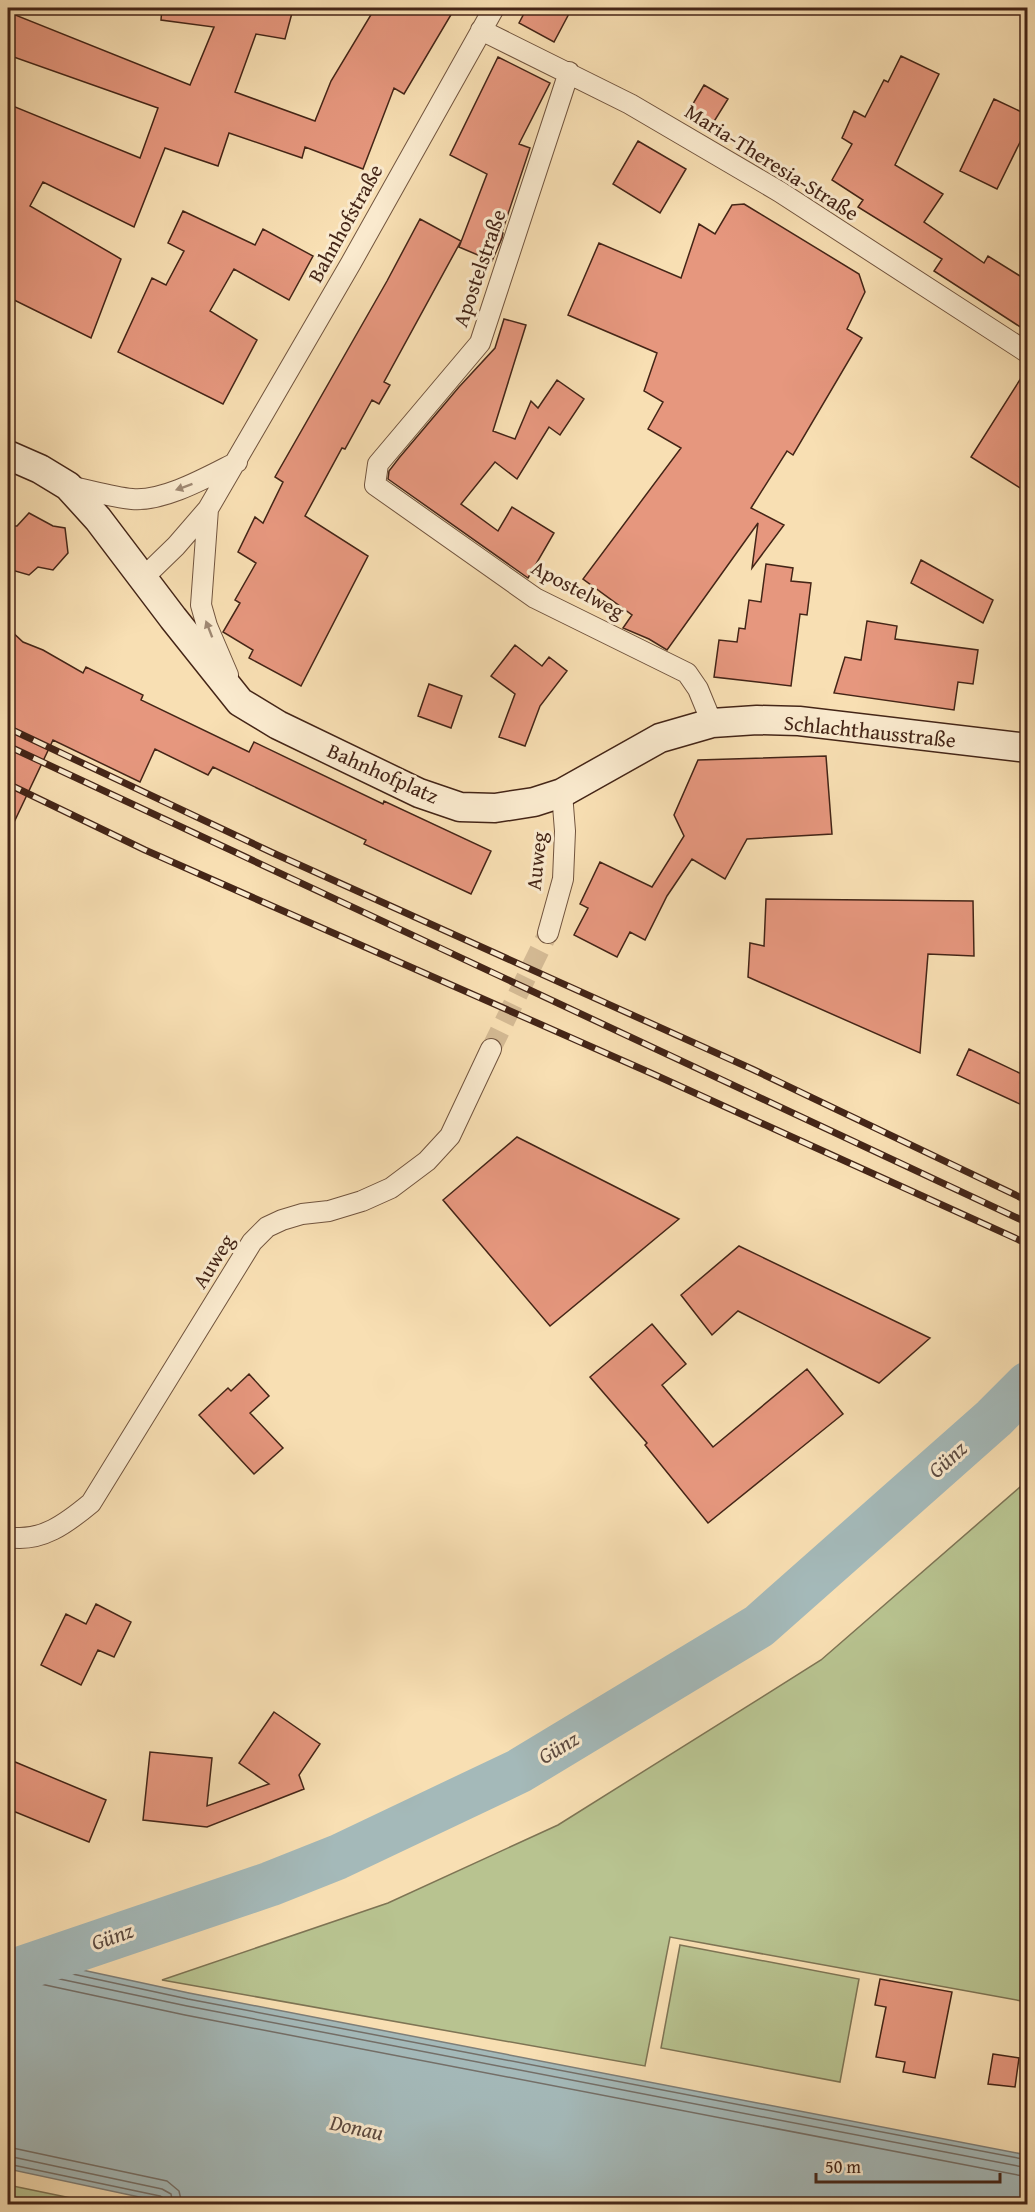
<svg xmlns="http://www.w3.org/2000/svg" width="1035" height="2212" viewBox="0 0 1035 2212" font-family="'Gentium Book Plus',serif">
	<rect width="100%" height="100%" fill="#f8dfb3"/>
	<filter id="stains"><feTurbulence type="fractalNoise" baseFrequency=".00333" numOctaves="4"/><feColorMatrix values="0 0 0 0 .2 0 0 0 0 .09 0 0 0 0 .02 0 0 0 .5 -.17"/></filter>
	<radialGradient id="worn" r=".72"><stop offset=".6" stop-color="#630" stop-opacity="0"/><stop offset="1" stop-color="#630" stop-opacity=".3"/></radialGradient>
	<!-- green -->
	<path fill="#b8c390" stroke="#7e7454" stroke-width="1.5" d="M 1027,1481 L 1027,2002 L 670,1937 L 645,2066 L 162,1980 L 388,1903 L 558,1825 L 821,1660 Z
		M 680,1945 L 859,1979 L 840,2082 L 661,2048 Z
		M 8,2185 L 100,2204 L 8,2204 Z"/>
	<!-- water -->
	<path fill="#a4b9b9" stroke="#7e7e78" stroke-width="1.5" d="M 8,1954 L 189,1993 L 1027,2155 L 1027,2204 L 172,2204 L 8,2169 Z"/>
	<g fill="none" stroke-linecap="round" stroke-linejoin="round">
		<!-- shore -->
		<path stroke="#746f68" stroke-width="1.5" d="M 8,1960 L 188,1999 L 1028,2160
			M 8,1968 L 187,2006 L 1028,2168
			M 8,1977 L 185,2015 L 1028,2177
			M 8,2147 L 167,2181 L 179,2191 L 182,2204
			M 8,2156 L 162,2189 L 171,2194 L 173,2204
			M 8,2164 L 160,2196 L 165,2199 L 166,2204"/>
		<!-- river -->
		<path stroke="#a4b9b9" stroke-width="45" d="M 8,1973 L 270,1884 L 338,1857 L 519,1771 L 759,1626 L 994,1418 L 1028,1384"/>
	</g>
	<!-- building -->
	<path fill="#e6977e" stroke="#442517" stroke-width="1.5" d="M 162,8 L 264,8 L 292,13 L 285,39 L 256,34 L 235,92 L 315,121 L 331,81 L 375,8 L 455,8 L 404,94 L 394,88 L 363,169 L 305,147 L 302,158 L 229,133 L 218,166 L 165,148 L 134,227 L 43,182 L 30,206 L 121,259 L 91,338 L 8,297 L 8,104 L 140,158 L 158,108 L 8,55 L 8,12 L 190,85 L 214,27 L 161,20 Z
		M 527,8 L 572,8 L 554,42 L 519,23 Z
		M 901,56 L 939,74 L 895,165 L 943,194 L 924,222 L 984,263 L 988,256 L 1028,281 L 1028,332 L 934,271 L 942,259 L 858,207 L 863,200 L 832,180 L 852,144 L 842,138 L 854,111 L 865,117 L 884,80 L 888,82 Z
		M 498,57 L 550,83 L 519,144 L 530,148 L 502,232 L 503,233 L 502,238 L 492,261 L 459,247 L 487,174 L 450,155 Z
		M 704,85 L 728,99 L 710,128 L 687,114 Z
		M 994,99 L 1028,115 L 1028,126 L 997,189 L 960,171 Z
		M 638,141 L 686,169 L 660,213 L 613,184 Z
		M 744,204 L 859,274 L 865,292 L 847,329 L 862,338 L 793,455 L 787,451 L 751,508 L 784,525 L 752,568 L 758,523 L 667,650 L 649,639 L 623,628 L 632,615 L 583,579 L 681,448 L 648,429 L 663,402 L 644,391 L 657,353 L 568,315 L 599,243 L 681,278 L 699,224 L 715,234 L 732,205 Z
		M 183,211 L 255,245 L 263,229 L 313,256 L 289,300 L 234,269 L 210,311 L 257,340 L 223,404 L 118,352 L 152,278 L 166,285 L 184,251 L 168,243 Z
		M 420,219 L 461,241 L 384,382 L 390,385 L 379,404 L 372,400 L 345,449 L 342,448 L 305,516 L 368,556 L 301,686 L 249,658 L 253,650 L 223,632 L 240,603 L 235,600 L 256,563 L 238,552 L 255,517 L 263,523 L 283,482 L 275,477 L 387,281 Z
		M 504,319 L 526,325 L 493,431 L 515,439 L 531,401 L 538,408 L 557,380 L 584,399 L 560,435 L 549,427 L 517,479 L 495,462 L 461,504 L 498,531 L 512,507 L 554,533 L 528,578 L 388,479 L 389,471 L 399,458 L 459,387 L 495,348 Z
		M 1028,367 L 1028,493 L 971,457 Z
		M 29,513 L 53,526 L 65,528 L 68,553 L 53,570 L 38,567 L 29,575 L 8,569 L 8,526 L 17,526 Z
		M 921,560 L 993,600 L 983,623 L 911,583 Z
		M 766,564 L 793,568 L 791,581 L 811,583 L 807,615 L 800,614 L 791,686 L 714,677 L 719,640 L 737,642 L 739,628 L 745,629 L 749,600 L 761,602 Z
		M 867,621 L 897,626 L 895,639 L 978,650 L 973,684 L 958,682 L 954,710 L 834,693 L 845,657 L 861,660 Z
		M 8,628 L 23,642 L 43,650 L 83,673 L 86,667 L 143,695 L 141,700 L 249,752 L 254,742 L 383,804 L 384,801 L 491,851 L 471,894 L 364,844 L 366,840 L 213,767 L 208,775 L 155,749 L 140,782 L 53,740 L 8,835 Z
		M 515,645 L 542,666 L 549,657 L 567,671 L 540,706 L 525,746 L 499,737 L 515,694 L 491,676 Z
		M 429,684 L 462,696 L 451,728 L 418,716 Z
		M 826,756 L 832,834 L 747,839 L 725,879 L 692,859 L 667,896 L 645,940 L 630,932 L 617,957 L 574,935 L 588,908 L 580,904 L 600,862 L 652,887 L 684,836 L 674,815 L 698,760 Z
		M 766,899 L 973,901 L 974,956 L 928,954 L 920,1053 L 748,977 L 750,943 L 764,946 Z
		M 969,1049 L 1028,1077 L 1028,1092 L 1022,1105 L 957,1075 Z
		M 517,1137 L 679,1219 L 550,1326 L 443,1200 Z
		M 739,1246 L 930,1338 L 879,1383 L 738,1311 L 712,1335 L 681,1295 Z
		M 652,1324 L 686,1364 L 662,1385 L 713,1447 L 807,1369 L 843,1414 L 708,1523 L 645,1445 L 647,1443 L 590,1377 Z
		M 249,1374 L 269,1396 L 250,1413 L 283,1448 L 254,1474 L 199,1415 L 228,1388 L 231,1391 Z
		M 96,1604 L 131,1622 L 114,1657 L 98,1650 L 81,1685 L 41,1665 L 66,1614 L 86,1624 Z
		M 274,1712 L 320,1744 L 299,1775 L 304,1789 L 207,1827 L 143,1820 L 150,1752 L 212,1758 L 207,1806 L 269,1784 L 239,1763 Z
		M 8,1759 L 106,1800 L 89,1842 L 8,1809 Z
		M 880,1979 L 952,1992 L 935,2078 L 903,2072 L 905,2062 L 876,2057 L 886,2007 L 875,2005 Z
		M 993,2054 L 1019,2058 L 1015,2087 L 988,2084 Z"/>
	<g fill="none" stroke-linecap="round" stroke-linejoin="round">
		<!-- minor-tunnel -->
		<path stroke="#d4ba94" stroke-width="20" stroke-dasharray="20 10" stroke-linecap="butt" d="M 491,1049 L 548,933"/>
		<defs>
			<path id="minor" d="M 481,30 L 630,104 L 780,192 L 1028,353
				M 569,72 L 480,343 L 378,464 L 375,485 L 535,598 L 687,673 L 698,689 L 712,723
				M 68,486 C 89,490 111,497 132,499 C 164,502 209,476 237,462
				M 208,509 L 201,605 L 207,626 L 228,675
				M 144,577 L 176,546 L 208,509 L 351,263 L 494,8
				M 548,933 L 563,879 L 565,831 L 562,793
				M 8,1537 C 41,1543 67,1523 91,1503 L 252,1242 L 267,1227 L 282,1220 L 302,1214 L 329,1211 L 362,1201 L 391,1188 L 427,1161 L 450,1136 L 491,1049"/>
			<path id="secondary" d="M 8,455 L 40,469 L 68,486 L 98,519 L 173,618 L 240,702 L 278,725 L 419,793 L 460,807 L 495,808 L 534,802 L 562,793 L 660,738 L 712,723 L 757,720 L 799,721 L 1028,748"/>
		</defs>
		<!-- minor casing -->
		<use href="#minor" stroke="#71543e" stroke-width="22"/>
		<!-- secondary casing -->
		<use href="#secondary" stroke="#442517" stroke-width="31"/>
		<!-- minor -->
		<use href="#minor" stroke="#faeace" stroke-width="20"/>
		<!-- secondary -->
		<use href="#secondary" stroke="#faeace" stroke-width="28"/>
		<defs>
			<path id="rail" d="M 8,728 L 273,853 L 752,1069 L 1028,1201
				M 8,746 L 1028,1223
				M 8,784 L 145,850 L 653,1074 L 1028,1244"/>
		</defs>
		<!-- rail casing -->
		<use href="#rail" stroke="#442517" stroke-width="7"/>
		<!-- rail -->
		<use href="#rail" stroke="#faeace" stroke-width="4.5" stroke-dasharray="14" stroke-linecap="butt"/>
	</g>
	<!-- one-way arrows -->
	<defs><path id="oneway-solid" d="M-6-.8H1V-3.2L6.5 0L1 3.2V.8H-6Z" transform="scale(1.5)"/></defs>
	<g fill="#9f8872">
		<use href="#oneway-solid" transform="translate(184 487) rotate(160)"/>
		<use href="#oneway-solid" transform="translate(209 629) rotate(-111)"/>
	</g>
	<g text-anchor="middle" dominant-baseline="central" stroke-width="6" stroke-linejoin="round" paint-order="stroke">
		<!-- street labels -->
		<g font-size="21" fill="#442517" stroke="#faeace">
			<text transform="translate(772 162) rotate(32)">Maria-Theresia-Straße</text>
			<text transform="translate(345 223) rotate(-61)">Bahnhofstraße</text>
			<text transform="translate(479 268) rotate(-71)">Apostelstraße</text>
			<text transform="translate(578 589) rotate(28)">Apostelweg</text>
			<text transform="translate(870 731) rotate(6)">Schlachthausstraße</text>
			<text transform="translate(383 773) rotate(24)">Bahnhofplatz</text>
			<text transform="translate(536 861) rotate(-84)">Auweg</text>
			<text transform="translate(213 1261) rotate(-58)">Auweg</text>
		</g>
		<!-- water labels -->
		<g font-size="22" font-style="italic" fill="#5c4a40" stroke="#faeace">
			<text transform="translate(947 1459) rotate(-42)">Günz</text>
			<text transform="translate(558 1747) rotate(-31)">Günz</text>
			<text transform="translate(112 1936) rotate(-19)">Günz</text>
			<text transform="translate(357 2127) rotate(12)">Donau</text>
		</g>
	</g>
	<!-- margin -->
	<rect width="1035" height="2212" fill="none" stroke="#f8dfb3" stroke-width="30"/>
	<rect x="9" y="9" width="1017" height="2194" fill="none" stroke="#442517" stroke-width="3"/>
	<rect x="15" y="15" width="1005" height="2182" fill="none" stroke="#442517" stroke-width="1.5"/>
	<!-- scale -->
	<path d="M816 2173v9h184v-9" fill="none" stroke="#442517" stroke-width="3"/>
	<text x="825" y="2173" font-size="18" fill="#442517" stroke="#faeace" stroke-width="4.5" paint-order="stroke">50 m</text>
	<rect width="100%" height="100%" filter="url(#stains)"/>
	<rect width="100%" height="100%" fill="url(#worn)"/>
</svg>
